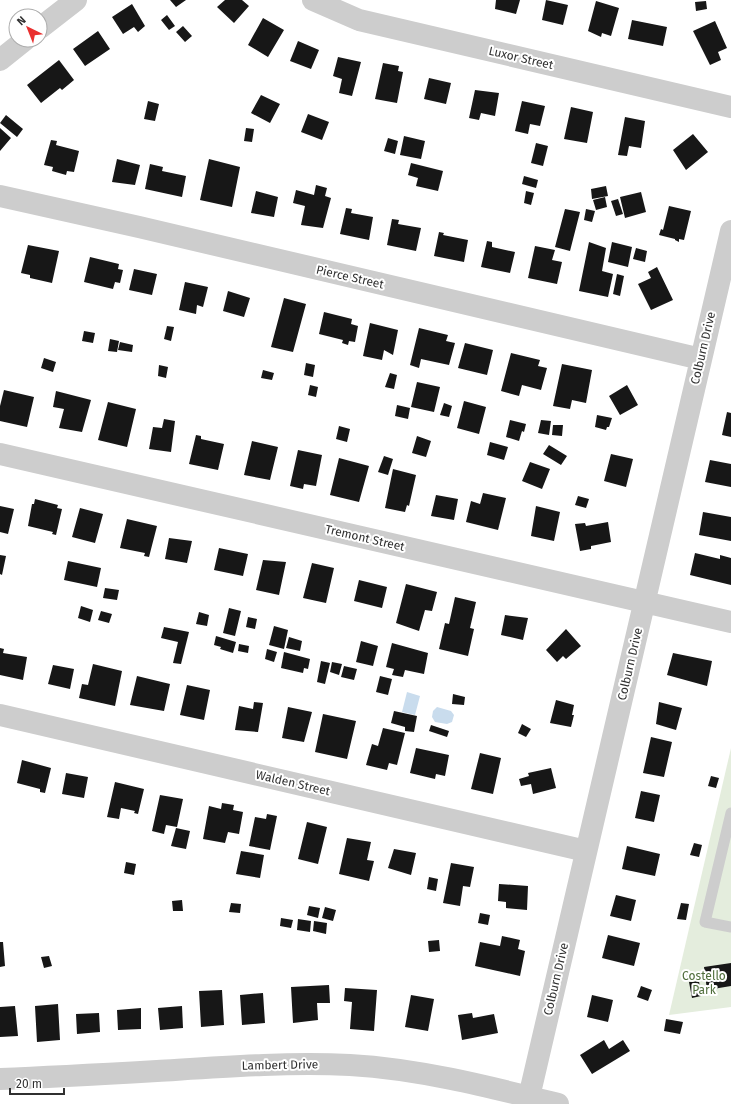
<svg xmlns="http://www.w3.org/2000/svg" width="731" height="1104" viewBox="0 0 731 1104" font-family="'Fira Sans',sans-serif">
	<rect width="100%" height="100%" fill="#fff"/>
	<!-- green -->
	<path fill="#e4eddd" d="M 731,748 L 731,1007 L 669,1015 Z"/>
	<!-- water -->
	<path fill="#c9dced" d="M 407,692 L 420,696 L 415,715 L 402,712 Z
		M 437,707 L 451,711 L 454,715 L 452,722 L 447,724 L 435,722 L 432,717 L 433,711 Z"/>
	<!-- building -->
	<path fill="#171717" d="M 170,0 L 186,0 L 176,7 Z
		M 225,0 L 242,0 L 249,6 L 234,23 L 217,7 Z
		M 496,0 L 520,0 L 516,14 L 495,9 Z
		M 546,0 L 568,5 L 563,25 L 542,20 Z
		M 596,1 L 619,8 L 611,36 L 602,33 L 601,37 L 588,31 Z
		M 706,1 L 707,9 L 696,11 L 695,2 Z
		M 132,4 L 145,26 L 138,32 L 134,27 L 123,34 L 112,17 Z
		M 167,15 L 175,26 L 169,30 L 161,20 Z
		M 263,18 L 284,30 L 268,57 L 248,45 Z
		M 632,20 L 667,27 L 663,46 L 628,39 Z
		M 715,21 L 727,48 L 718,52 L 721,60 L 710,65 L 693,31 Z
		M 183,26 L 192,36 L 185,42 L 176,32 Z
		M 98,31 L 110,49 L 85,66 L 73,49 Z
		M 298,41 L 319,50 L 311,69 L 290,61 Z
		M 338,57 L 361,62 L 352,96 L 339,93 L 342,79 L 333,76 Z
		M 59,60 L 74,80 L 62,90 L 60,88 L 41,103 L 27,85 Z
		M 383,63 L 399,66 L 398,71 L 403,72 L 397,103 L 375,99 Z
		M 429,78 L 451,83 L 446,104 L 424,99 Z
		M 475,90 L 499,93 L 495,116 L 481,113 L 479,120 L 469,118 Z
		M 261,95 L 280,104 L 270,123 L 251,113 Z
		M 148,101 L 159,104 L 155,121 L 144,119 Z
		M 522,101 L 545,106 L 540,126 L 530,124 L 528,134 L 515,131 Z
		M 571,107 L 593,112 L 587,143 L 564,139 Z
		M 308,114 L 329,122 L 322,140 L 301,132 Z
		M 6,115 L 23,129 L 17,137 L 0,123 Z
		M 625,117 L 645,121 L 641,148 L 629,146 L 627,156 L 618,155 Z
		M 0,128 L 11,138 L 0,151 Z
		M 246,128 L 254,129 L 252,142 L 244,141 Z
		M 693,134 L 708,152 L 686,170 L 673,150 Z
		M 404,136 L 425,141 L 421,159 L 400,155 Z
		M 388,138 L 398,141 L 395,154 L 384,151 Z
		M 51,140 L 57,141 L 56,145 L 79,151 L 74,172 L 67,171 L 66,175 L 52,171 L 53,167 L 44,165 Z
		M 536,143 L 548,146 L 543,166 L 531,163 Z
		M 117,159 L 140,165 L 135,185 L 112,182 Z
		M 209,159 L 240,167 L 232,207 L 200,200 Z
		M 411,163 L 443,171 L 438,191 L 416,186 L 418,178 L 408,175 Z
		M 150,164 L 163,167 L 162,171 L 186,176 L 182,197 L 145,189 Z
		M 524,176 L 538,180 L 536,188 L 522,184 Z
		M 316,185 L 327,188 L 325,196 L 331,198 L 323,228 L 301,225 L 305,206 L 293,203 L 296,190 L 314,195 Z
		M 606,186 L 608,196 L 592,199 L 591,189 Z
		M 256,191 L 278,197 L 274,217 L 251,213 Z
		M 526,191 L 534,193 L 531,205 L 524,203 Z
		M 641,192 L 646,212 L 625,218 L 620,197 Z
		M 605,197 L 607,207 L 596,210 L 593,200 Z
		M 618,199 L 623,214 L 616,216 L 611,201 Z
		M 669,206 L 691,211 L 684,240 L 679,239 L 679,242 L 675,240 L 675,239 L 659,235 L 661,229 L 663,230 Z
		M 346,208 L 352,209 L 351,213 L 373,217 L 369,240 L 340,234 Z
		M 565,209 L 580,212 L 570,251 L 555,247 Z
		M 586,209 L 595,211 L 592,222 L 584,220 Z
		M 392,219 L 399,220 L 398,224 L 421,228 L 416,251 L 387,245 Z
		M 439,232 L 444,233 L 443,235 L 468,240 L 464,262 L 434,256 Z
		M 487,241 L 492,242 L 492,247 L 515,252 L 510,273 L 481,267 Z
		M 589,242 L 606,248 L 602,271 L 613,274 L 608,297 L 579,291 Z
		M 612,242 L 632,247 L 628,267 L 608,262 Z
		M 28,245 L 59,251 L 52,283 L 30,278 L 30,275 L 21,273 Z
		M 535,246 L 555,250 L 552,260 L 562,262 L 557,284 L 528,278 Z
		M 636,248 L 647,251 L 645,262 L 633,259 Z
		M 90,257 L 119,264 L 118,269 L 123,270 L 120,283 L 115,282 L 113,289 L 84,282 Z
		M 657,267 L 673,300 L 651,310 L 638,284 L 651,278 L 648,272 Z
		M 134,269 L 157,274 L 152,295 L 129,290 Z
		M 617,274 L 624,276 L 620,296 L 613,294 Z
		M 185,282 L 208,287 L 203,307 L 197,305 L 196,314 L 179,310 Z
		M 228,291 L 250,298 L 244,317 L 223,311 Z
		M 284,298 L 306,304 L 293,352 L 271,347 Z
		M 324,312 L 352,319 L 351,324 L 358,326 L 355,342 L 349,341 L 348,345 L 342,343 L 343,340 L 319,334 Z
		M 370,323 L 398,330 L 393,355 L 384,350 L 382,360 L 363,356 Z
		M 167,326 L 174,327 L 171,341 L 164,339 Z
		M 419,328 L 448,335 L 446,341 L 455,343 L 449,365 L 421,359 L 419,368 L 410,365 Z
		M 84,331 L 95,333 L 93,343 L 82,341 Z
		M 110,339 L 119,341 L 117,352 L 108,351 Z
		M 120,342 L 133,345 L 132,352 L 118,350 Z
		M 465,343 L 493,350 L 487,375 L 458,368 Z
		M 511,353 L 540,360 L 538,366 L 547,368 L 541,390 L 522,385 L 519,396 L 501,391 Z
		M 44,358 L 56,362 L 53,372 L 41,368 Z
		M 306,363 L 315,365 L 313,377 L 304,375 Z
		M 562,364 L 592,370 L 586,403 L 572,400 L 570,409 L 553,406 Z
		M 159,365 L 168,367 L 166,378 L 158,376 Z
		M 263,370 L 274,373 L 272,380 L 261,378 Z
		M 390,373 L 397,375 L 394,389 L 385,387 Z
		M 417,382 L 440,387 L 434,412 L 411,407 Z
		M 310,385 L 318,387 L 316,397 L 308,395 Z
		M 627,385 L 638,405 L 620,415 L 609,396 Z
		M 4,390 L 34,397 L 27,427 L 0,421 L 0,406 Z
		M 56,391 L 91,400 L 82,432 L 59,428 L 64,409 L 53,407 Z
		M 464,401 L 486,407 L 479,434 L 457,428 Z
		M 108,402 L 136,409 L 127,447 L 98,440 Z
		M 444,403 L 452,406 L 449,417 L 440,415 Z
		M 397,405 L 410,408 L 408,419 L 395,416 Z
		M 727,412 L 731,413 L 731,437 L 722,435 Z
		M 597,415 L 612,418 L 609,427 L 607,427 L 606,430 L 595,427 Z
		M 164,419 L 175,421 L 171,452 L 149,449 L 153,427 L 162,428 Z
		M 510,420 L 526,424 L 524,432 L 522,431 L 519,441 L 506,437 Z
		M 541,420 L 551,421 L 549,435 L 538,433 Z
		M 553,425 L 563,425 L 562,436 L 552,435 Z
		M 339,426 L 350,429 L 347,442 L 336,439 Z
		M 196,435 L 201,436 L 201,439 L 224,444 L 218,470 L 189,464 Z
		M 417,436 L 431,441 L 426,457 L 412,453 Z
		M 252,441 L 278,447 L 270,480 L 244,475 Z
		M 490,442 L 508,447 L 504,460 L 487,455 Z
		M 549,445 L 567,456 L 561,465 L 543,454 Z
		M 298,450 L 322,455 L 316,486 L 304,484 L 303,489 L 290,486 Z
		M 611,454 L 633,459 L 626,487 L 604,481 Z
		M 384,456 L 393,459 L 388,475 L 378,472 Z
		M 339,458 L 369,466 L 359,502 L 330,495 Z
		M 710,460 L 731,464 L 731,487 L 705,482 Z
		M 530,462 L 550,469 L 542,489 L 522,481 Z
		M 393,469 L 416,475 L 409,506 L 407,505 L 405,512 L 385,508 Z
		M 483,493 L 506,498 L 498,530 L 466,522 L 471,501 L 480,504 Z
		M 436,495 L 458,499 L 454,520 L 431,516 Z
		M 578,496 L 589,499 L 586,508 L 575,505 Z
		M 35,499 L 58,505 L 57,508 L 62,509 L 56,535 L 52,534 L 53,532 L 28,526 L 32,504 L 34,504 Z
		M 0,506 L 14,509 L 8,534 L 0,532 Z
		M 536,506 L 560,512 L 554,541 L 531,536 Z
		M 80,508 L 103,514 L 95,543 L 72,537 Z
		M 703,512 L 731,517 L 731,541 L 699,535 Z
		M 127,519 L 157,526 L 149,557 L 144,556 L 145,553 L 120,548 Z
		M 608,522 L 611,542 L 591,546 L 591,549 L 580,551 L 575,524 L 585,523 L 586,526 Z
		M 169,538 L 192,541 L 187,563 L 165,559 Z
		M 219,548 L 248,554 L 243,576 L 214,570 Z
		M 695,553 L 720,559 L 720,555 L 731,558 L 731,585 L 690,575 Z
		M 0,555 L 6,556 L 2,575 L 0,574 Z
		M 263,560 L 286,562 L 279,595 L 256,590 Z
		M 68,561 L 101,568 L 97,587 L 64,580 Z
		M 312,563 L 334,568 L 326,603 L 303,598 Z
		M 359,580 L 387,587 L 382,608 L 354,601 Z
		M 406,584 L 437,592 L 432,611 L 425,610 L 419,631 L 396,623 Z
		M 105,588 L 119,590 L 117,600 L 103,598 Z
		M 455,597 L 476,602 L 470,628 L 474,629 L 468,656 L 439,649 L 445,623 L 449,624 Z
		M 81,606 L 93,610 L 90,622 L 78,618 Z
		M 229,608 L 241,611 L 235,636 L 223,633 Z
		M 101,611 L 112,614 L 109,623 L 98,620 Z
		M 199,612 L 209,615 L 207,626 L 196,624 Z
		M 505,615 L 528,618 L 523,640 L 501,635 Z
		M 248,617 L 257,619 L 255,629 L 246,627 Z
		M 274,626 L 288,630 L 284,649 L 269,645 Z
		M 164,627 L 189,632 L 181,664 L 173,663 L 178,642 L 161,638 Z
		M 566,629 L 581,646 L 566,659 L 563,656 L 557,662 L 546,650 Z
		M 216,636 L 236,642 L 233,653 L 220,649 L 221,647 L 214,645 Z
		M 289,637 L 302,641 L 300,651 L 286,648 Z
		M 361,641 L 378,646 L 373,666 L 356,662 Z
		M 392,643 L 428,653 L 424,674 L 405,670 L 403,677 L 392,675 L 394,669 L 386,667 Z
		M 239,644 L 249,646 L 248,653 L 238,651 Z
		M 0,648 L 4,649 L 3,653 L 27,657 L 23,680 L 0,675 Z
		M 267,649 L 277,652 L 274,662 L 265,659 Z
		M 284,652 L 310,659 L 308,669 L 304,668 L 303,673 L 281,668 Z
		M 673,653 L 712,661 L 707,686 L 667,675 Z
		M 321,661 L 330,663 L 325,684 L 317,682 Z
		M 332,662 L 342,664 L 339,675 L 330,672 Z
		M 93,664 L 122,671 L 115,706 L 79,698 L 82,684 L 88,685 Z
		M 53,665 L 74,669 L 70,689 L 48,684 Z
		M 344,666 L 357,669 L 354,680 L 341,677 Z
		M 137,676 L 170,684 L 164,711 L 130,705 Z
		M 380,676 L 392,679 L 388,695 L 376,692 Z
		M 187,685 L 210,690 L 204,720 L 180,715 Z
		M 453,694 L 465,697 L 464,705 L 452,704 Z
		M 556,700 L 574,705 L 572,715 L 574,715 L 571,727 L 550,723 Z
		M 254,702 L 263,703 L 258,732 L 235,730 L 239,706 L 253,709 Z
		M 659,702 L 682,708 L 676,730 L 656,724 Z
		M 288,707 L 312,712 L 304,742 L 282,738 Z
		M 394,711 L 417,716 L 414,732 L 405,731 L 405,727 L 391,723 Z
		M 323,714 L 356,721 L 347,759 L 315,752 Z
		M 522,724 L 531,729 L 526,737 L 518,733 Z
		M 431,725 L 449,731 L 447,737 L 429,731 Z
		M 383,728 L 405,733 L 397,765 L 389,763 L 387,770 L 366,765 L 372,744 L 378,746 Z
		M 651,737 L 672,742 L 664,777 L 643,773 Z
		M 416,748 L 449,755 L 445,776 L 436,774 L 435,779 L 410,773 Z
		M 480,753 L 501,758 L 493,794 L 471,789 Z
		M 22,760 L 51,768 L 45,793 L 40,792 L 40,789 L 17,783 Z
		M 551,768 L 556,788 L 533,794 L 531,784 L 521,786 L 519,779 L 529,776 L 528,773 Z
		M 66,773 L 88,777 L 84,798 L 62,794 Z
		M 711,776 L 719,778 L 716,788 L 708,786 Z
		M 115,782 L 144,789 L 138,814 L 134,813 L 135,811 L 121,808 L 119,819 L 107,817 Z
		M 641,791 L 660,795 L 654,822 L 635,818 Z
		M 160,795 L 183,799 L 177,827 L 166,825 L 164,834 L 152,831 Z
		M 222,803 L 234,805 L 233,810 L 243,812 L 239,834 L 228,832 L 225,843 L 203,839 L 209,806 L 221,809 Z
		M 267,814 L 277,816 L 270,850 L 249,846 L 255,817 L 266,819 Z
		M 307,822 L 327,827 L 318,864 L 298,859 Z
		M 176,828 L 190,831 L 186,849 L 171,846 Z
		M 347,838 L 371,842 L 367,860 L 374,861 L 369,881 L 339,874 Z
		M 694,843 L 702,845 L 699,857 L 690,855 Z
		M 627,846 L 660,854 L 655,876 L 622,869 Z
		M 394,849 L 416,853 L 411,875 L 388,868 Z
		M 241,851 L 264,855 L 260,878 L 236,874 Z
		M 126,862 L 136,864 L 134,875 L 124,873 Z
		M 451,863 L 474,867 L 470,887 L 463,886 L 460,906 L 443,903 Z
		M 429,877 L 438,879 L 436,891 L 427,889 Z
		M 499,884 L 528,886 L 527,910 L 506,908 L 506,902 L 498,901 Z
		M 616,895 L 636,900 L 631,921 L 610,916 Z
		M 182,900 L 183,911 L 173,911 L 172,901 Z
		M 231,903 L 241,904 L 240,913 L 229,912 Z
		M 681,903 L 689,904 L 686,920 L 677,919 Z
		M 309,906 L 320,908 L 318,918 L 307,915 Z
		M 325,907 L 336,910 L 333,921 L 322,918 Z
		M 480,913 L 490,915 L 488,925 L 478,923 Z
		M 281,918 L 293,920 L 291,928 L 280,926 Z
		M 298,919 L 311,921 L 310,932 L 297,930 Z
		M 314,921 L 327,923 L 326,934 L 313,931 Z
		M 608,935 L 640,943 L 634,966 L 602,958 Z
		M 502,936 L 520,940 L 518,949 L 525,951 L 520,976 L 475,966 L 480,942 L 500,946 Z
		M 439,940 L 440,951 L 429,952 L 428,941 Z
		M 0,942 L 3,942 L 5,966 L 0,967 Z
		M 49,956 L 52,966 L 44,968 L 41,957 Z
		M 731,963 L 731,986 L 707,990 L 704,967 Z
		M 699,981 L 701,996 L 692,998 L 689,982 Z
		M 329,985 L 330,1003 L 317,1003 L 318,1020 L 293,1023 L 291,987 Z
		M 641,986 L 652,990 L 648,1001 L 637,997 Z
		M 345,988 L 377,990 L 374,1031 L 350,1029 L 352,1002 L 344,1001 Z
		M 222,990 L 224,1025 L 201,1027 L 199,991 Z
		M 263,993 L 265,1023 L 242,1025 L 240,995 Z
		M 411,995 L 434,999 L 428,1031 L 405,1027 Z
		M 592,995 L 613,1000 L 608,1022 L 587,1017 Z
		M 58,1004 L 60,1040 L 37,1042 L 35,1006 Z
		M 15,1006 L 18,1036 L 0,1037 L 0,1007 Z
		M 182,1006 L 183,1028 L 160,1030 L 158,1008 Z
		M 141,1008 L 141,1029 L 118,1030 L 117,1010 Z
		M 99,1013 L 100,1032 L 77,1034 L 76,1014 Z
		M 472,1013 L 473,1018 L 494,1014 L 498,1033 L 462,1040 L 458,1015 Z
		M 666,1019 L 683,1022 L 680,1034 L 664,1031 Z
		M 604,1040 L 609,1049 L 623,1040 L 630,1051 L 592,1074 L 580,1055 Z"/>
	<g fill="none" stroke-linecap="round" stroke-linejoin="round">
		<!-- service -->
		<path stroke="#cdcdcd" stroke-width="11" d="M 731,813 L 705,922 L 731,927"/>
		<!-- minor -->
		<path stroke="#cdcdcd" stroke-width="22" d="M 313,0 L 359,20 L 731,107
			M 40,28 L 76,0
			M 0,60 L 25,40
			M 0,196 L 139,227 L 701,359
			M 0,454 L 731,622
			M 0,715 L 586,851
			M 0,1079 C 52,1077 105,1074 157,1071 C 221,1067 285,1062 350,1065 C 420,1069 490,1087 558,1104
			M 529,1097 L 731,231"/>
	</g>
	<g text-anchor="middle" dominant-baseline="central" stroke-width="4" stroke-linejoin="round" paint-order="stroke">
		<!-- street labels -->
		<g font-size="12" fill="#303030" stroke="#fff">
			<text transform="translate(521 58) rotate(13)">Luxor Street</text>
			<text transform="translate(350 277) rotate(13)">Pierce Street</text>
			<text transform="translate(703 348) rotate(-77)">Colburn Drive</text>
			<text transform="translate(365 538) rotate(13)">Tremont Street</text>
			<text transform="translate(630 664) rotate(-77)">Colburn Drive</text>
			<text transform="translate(293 783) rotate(13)">Walden Street</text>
			<text transform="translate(556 979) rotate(-77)">Colburn Drive</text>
			<text transform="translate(280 1065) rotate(-1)">Lambert Drive</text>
		</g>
		<!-- park labels -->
		<g font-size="12" fill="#4f6d3b" stroke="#fff">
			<text x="704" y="976">Costello<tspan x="704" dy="14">Park</tspan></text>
		</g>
	</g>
	<!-- north arrow -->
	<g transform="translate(28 28) rotate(317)"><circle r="19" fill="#ffffff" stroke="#acacac"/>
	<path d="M0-3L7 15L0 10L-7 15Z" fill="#e9302f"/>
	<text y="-6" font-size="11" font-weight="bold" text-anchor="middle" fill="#303030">N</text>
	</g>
	<!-- scale -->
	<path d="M10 1088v6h54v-6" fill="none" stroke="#303030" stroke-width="2"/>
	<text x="16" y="1088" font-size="12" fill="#303030" stroke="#ffffff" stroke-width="3" paint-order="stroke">20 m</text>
</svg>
